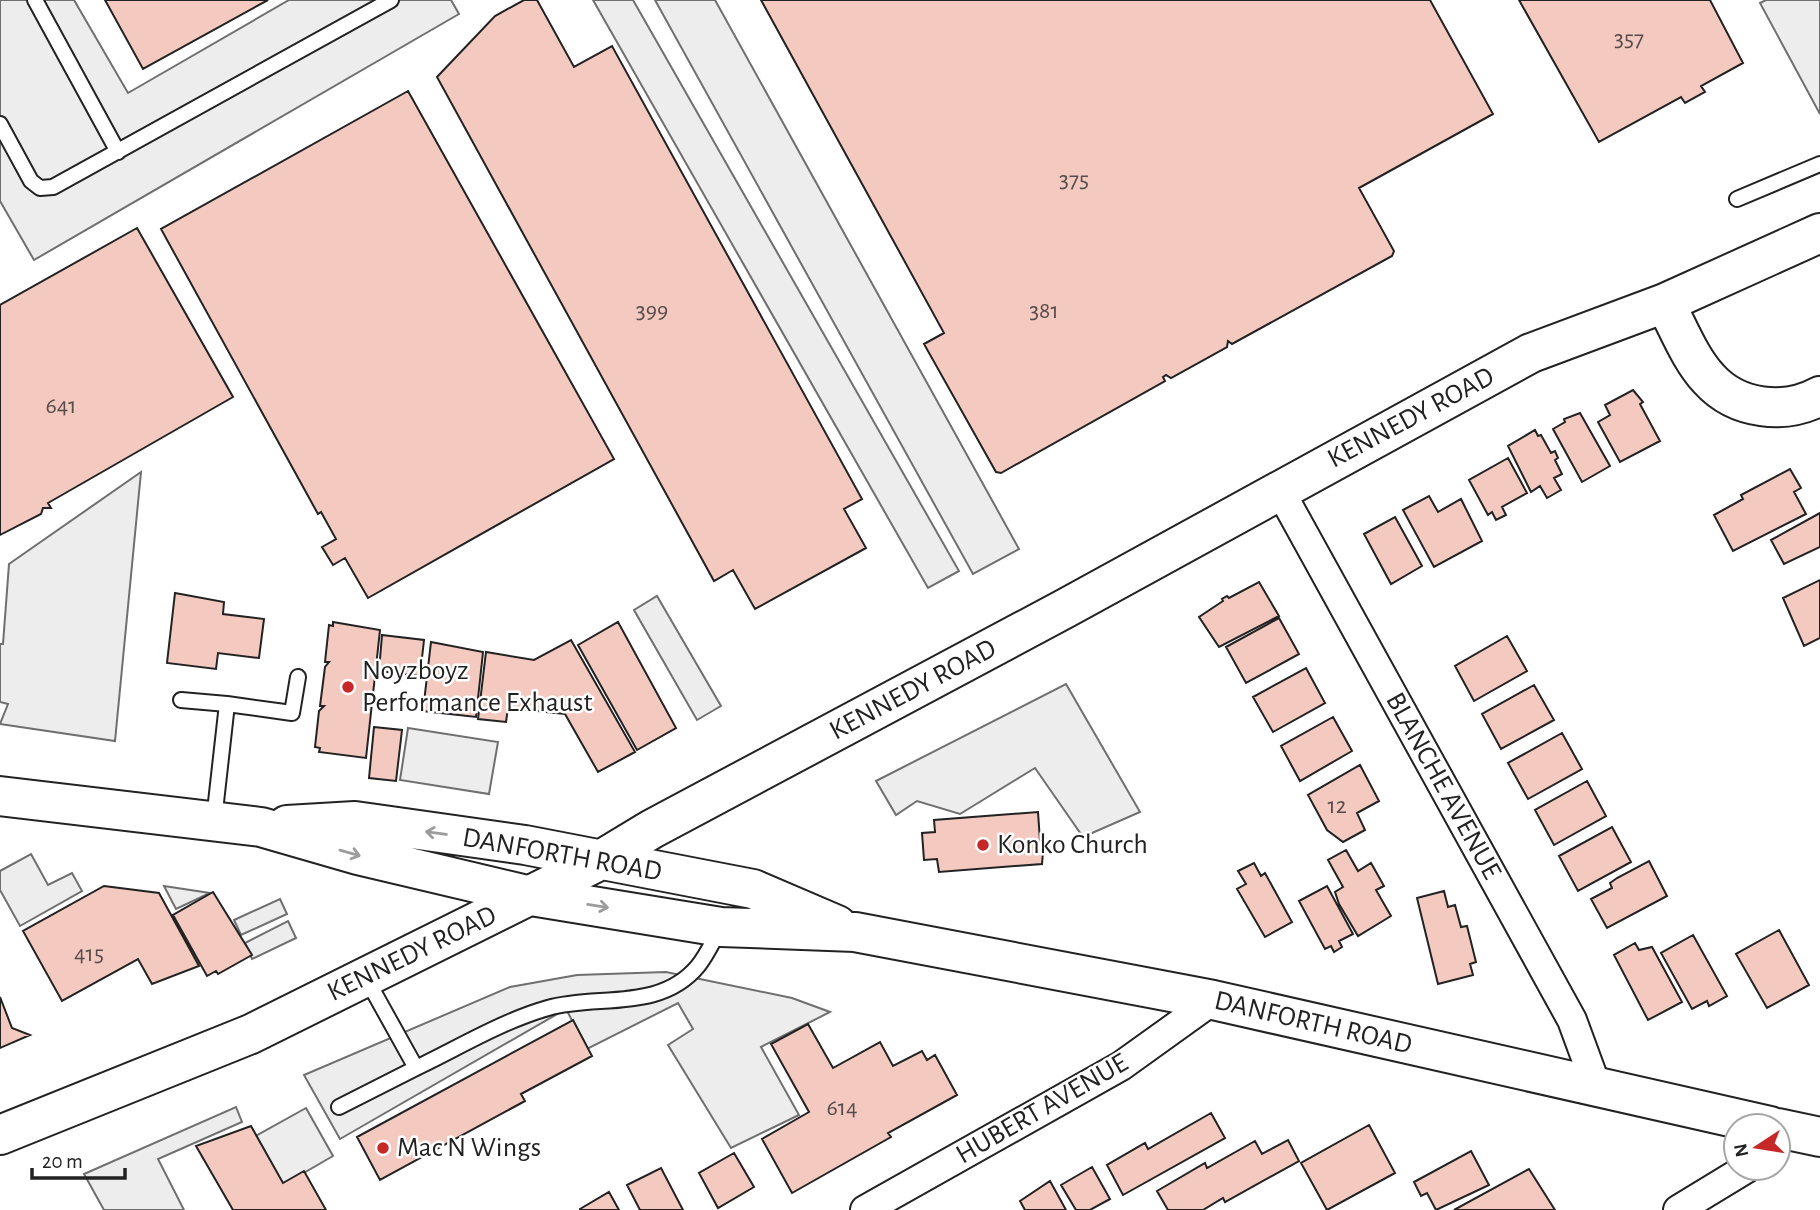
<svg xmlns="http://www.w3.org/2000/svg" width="1820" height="1210" viewBox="0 0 1820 1210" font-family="'Alegreya Sans',sans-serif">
	<rect width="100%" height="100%" fill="#fff"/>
	<!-- parking -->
	<path fill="#ededed" stroke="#6f6f6f" stroke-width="2" d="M 0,0 L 74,0 L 128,93 L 289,0 L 451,0 L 459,14 L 34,260 L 0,201 Z
		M 593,0 L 633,0 L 959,571 L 928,588 Z
		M 655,0 L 715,0 L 1019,549 L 973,574 Z
		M 1766,0 L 1820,0 L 1820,114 L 1760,3 Z
		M 141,472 L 115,741 L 0,724 L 8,704 L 0,702 L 0,644 L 3,644 L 9,564 Z
		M 657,596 L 721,706 L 697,720 L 634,610 Z
		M 1066,684 L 1140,812 L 1083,837 L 1035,768 L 960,814 L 917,801 L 896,815 L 876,781 Z
		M 408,728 L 498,742 L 489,794 L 400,780 Z
		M 31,854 L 48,885 L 72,873 L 82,891 L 20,926 L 0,890 L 0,871 Z
		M 164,886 L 210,893 L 176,909 Z
		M 280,899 L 287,914 L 241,935 L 234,920 Z
		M 288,921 L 296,938 L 252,959 L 245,943 Z
		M 666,972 L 792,998 L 830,1012 L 761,1047 L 799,1115 L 731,1148 L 668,1045 L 693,1029 L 678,1003 L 587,1049 L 566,1009 L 340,1139 L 304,1075 L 510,987 L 577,975 Z
		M 236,1107 L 242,1122 L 158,1159 L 184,1210 L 104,1210 L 84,1174 Z
		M 306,1108 L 333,1156 L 281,1186 L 254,1137 Z"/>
	<!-- building -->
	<path fill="#f3c9c0" stroke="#222" stroke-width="2" d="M 105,0 L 268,0 L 143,69 Z
		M 524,0 L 537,0 L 574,67 L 612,46 L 862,499 L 844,509 L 866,548 L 755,609 L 733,570 L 714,581 L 437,77 L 495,16 Z
		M 761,0 L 1430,0 L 1493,114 L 1359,188 L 1394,251 L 1392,256 L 1232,344 L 1228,341 L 1227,347 L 1171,378 L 1166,375 L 1163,377 L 1165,381 L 1001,473 L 996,472 L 924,344 L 944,333 Z
		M 1519,0 L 1710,0 L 1743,63 L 1701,86 L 1705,92 L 1685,103 L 1681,97 L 1599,142 Z
		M 408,91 L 614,459 L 368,598 L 345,558 L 333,565 L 322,547 L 336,539 L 321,512 L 318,514 L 161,229 Z
		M 137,228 L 233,397 L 48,503 L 51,508 L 43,508 L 41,514 L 0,535 L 0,305 Z
		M 1633,390 L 1643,402 L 1640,404 L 1660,441 L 1620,462 L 1598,422 L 1610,415 L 1605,405 Z
		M 1580,413 L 1610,466 L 1582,482 L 1553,429 L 1565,422 L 1564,419 Z
		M 1535,430 L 1538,436 L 1541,435 L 1551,453 L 1555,451 L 1558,458 L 1555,460 L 1562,474 L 1554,478 L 1561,490 L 1547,498 L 1540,486 L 1531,492 L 1508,446 Z
		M 1508,458 L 1527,493 L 1502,507 L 1506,515 L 1496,520 L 1492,512 L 1488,515 L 1469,480 Z
		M 1790,469 L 1801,488 L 1794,492 L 1806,514 L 1733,551 L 1714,515 L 1743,499 L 1741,495 Z
		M 1429,496 L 1438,512 L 1461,499 L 1482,541 L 1434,567 L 1403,510 Z
		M 1820,513 L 1820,547 L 1784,564 L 1771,540 Z
		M 1395,517 L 1422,566 L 1391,584 L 1364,534 Z
		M 1820,580 L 1820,638 L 1804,646 L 1783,598 Z
		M 1259,582 L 1279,616 L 1219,647 L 1199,617 L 1223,601 L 1222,599 L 1227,596 L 1229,598 Z
		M 175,593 L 224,602 L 223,614 L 264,619 L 259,658 L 218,653 L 216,669 L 167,663 Z
		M 1279,618 L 1299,654 L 1246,683 L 1226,647 Z
		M 333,622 L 380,630 L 366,758 L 319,752 L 320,748 L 315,747 L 319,711 L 324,706 L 320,706 L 325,667 L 329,662 L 325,662 L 329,625 L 333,626 Z
		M 618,622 L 676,728 L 637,750 L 578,645 Z
		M 382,635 L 424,640 L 420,676 L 379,671 Z
		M 1507,636 L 1527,671 L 1474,701 L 1455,666 Z
		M 571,640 L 635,752 L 598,772 L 565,714 L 508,708 L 506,722 L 478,719 L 486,652 L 534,660 Z
		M 431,642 L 483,652 L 476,717 L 423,711 Z
		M 1306,668 L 1325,703 L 1273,732 L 1253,697 Z
		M 1534,685 L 1554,720 L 1501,749 L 1482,714 Z
		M 1333,717 L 1352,751 L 1300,781 L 1281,746 Z
		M 374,727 L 402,730 L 396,781 L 369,778 Z
		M 1562,733 L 1582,769 L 1528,799 L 1508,763 Z
		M 1360,765 L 1379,801 L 1357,813 L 1365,830 L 1343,842 L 1327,830 L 1308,795 Z
		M 1587,781 L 1606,816 L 1554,845 L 1535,810 Z
		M 1038,812 L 1040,841 L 1044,840 L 1042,864 L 939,872 L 937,859 L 924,860 L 922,833 L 935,832 L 934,820 Z
		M 1612,827 L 1631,862 L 1578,891 L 1559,856 Z
		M 1346,850 L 1358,871 L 1371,863 L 1384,886 L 1376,890 L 1391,916 L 1358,936 L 1339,904 L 1335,892 L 1343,887 L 1328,860 Z
		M 1649,861 L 1667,896 L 1607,928 L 1591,899 L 1612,888 L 1610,883 L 1617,878 Z
		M 1254,863 L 1261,876 L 1265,873 L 1292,922 L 1265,937 L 1237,889 L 1246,884 L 1238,871 Z
		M 104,886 L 159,893 L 199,966 L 152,984 L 138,959 L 62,1001 L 23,931 Z
		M 1327,886 L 1353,934 L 1339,941 L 1342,947 L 1334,952 L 1331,946 L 1325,949 L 1299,901 Z
		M 1444,891 L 1448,907 L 1455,905 L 1461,927 L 1467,926 L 1476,962 L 1470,964 L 1473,975 L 1438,984 L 1417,898 Z
		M 213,892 L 252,955 L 218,974 L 216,971 L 207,976 L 173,915 Z
		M 1779,930 L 1809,985 L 1767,1008 L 1736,954 Z
		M 1693,935 L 1727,996 L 1709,1006 L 1707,1001 L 1692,1009 L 1661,953 Z
		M 1635,943 L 1639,950 L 1652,947 L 1682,1002 L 1648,1020 L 1614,955 Z
		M 0,997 L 12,1028 L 30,1035 L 0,1048 Z
		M 573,1020 L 592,1056 L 521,1094 L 525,1101 L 380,1180 L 357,1137 Z
		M 808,1024 L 833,1068 L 880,1042 L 893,1066 L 922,1051 L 927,1060 L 935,1055 L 957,1095 L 888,1133 L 891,1137 L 792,1193 L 762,1139 L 809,1112 L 771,1044 Z
		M 1211,1113 L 1225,1138 L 1123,1195 L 1107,1165 L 1145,1143 L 1148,1149 Z
		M 1369,1125 L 1395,1173 L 1327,1210 L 1301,1163 Z
		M 251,1126 L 283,1183 L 304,1171 L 326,1210 L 233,1210 L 196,1146 Z
		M 1288,1140 L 1299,1161 L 1225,1202 L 1223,1198 L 1203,1210 L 1168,1210 L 1157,1191 L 1205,1163 L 1207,1168 L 1255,1141 L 1262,1154 Z
		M 1471,1151 L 1489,1185 L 1436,1210 L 1427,1193 L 1421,1196 L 1414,1182 Z
		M 734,1153 L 754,1187 L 718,1208 L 699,1173 Z
		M 1092,1167 L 1110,1199 L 1090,1210 L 1076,1210 L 1061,1185 Z
		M 661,1168 L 683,1210 L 640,1210 L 627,1185 Z
		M 1529,1169 L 1555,1210 L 1454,1210 Z
		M 1050,1181 L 1066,1210 L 1025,1210 L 1020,1201 Z
		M 609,1192 L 619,1210 L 580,1210 L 580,1209 Z"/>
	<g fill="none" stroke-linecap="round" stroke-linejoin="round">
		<defs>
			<path id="lane" d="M 35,0 L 118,152
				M 0,124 L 31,181 L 40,188 L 53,187 L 391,0
				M 1737,199 L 1820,164
				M 181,700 L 227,704
				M 214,820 L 227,704 L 292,713 L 298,677
				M 416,1068 C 458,1048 502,1021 548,1008 C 597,994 660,1012 698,966 C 707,955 713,941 720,929
				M 339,1107 L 416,1068 L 366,978"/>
			<path id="street" d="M 1279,489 L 1572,1020 L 1597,1088
				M 865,1210 L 1121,1066 L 1213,1000
				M 1678,1210 L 1747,1168"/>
			<path id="secondary" d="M 1665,303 C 1678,327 1690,359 1709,379 C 1737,410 1785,415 1820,396
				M 0,796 L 261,827 L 358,855 L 531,896 L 721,927 L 855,932 L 1213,1000 L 1770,1126
				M 287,825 L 355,821 L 525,845 L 753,889 L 837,925
				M 1778,1128 L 1820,1137
				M 0,1135 L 251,1034 L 599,861 L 652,829 L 1066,608 L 1531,353 L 1665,303 L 1820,233"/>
		</defs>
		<!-- lane casing -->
		<use href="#lane" stroke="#222" stroke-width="18"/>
		<!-- street casing -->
		<use href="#street" stroke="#222" stroke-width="32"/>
		<!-- secondary casing -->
		<use href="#secondary" stroke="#222" stroke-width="42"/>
		<!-- lane -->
		<use href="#lane" stroke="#fff" stroke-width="14"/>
		<!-- street -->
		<use href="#street" stroke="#fff" stroke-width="28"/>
		<!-- secondary -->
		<use href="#secondary" stroke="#fff" stroke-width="38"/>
	</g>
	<!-- one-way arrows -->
	<defs><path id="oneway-shaft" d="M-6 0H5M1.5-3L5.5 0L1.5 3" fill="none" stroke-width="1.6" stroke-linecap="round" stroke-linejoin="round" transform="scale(1.75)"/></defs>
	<g stroke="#9c9c9c">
		<use href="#oneway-shaft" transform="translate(436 833) rotate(-172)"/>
		<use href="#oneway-shaft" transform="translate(350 853) rotate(16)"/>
		<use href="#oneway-shaft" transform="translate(598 906) rotate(9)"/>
	</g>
	<!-- markers -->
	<g fill="#c62828" stroke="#fff" stroke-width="2.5">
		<circle cx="348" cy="687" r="7"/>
		<circle cx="983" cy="845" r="7"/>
		<circle cx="383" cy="1148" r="7"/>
	</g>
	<g text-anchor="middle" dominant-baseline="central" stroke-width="5" stroke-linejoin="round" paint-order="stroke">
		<!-- number labels -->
		<g font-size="24" fill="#564c4a">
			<text x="1629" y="39">357</text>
			<text x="1074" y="180">375</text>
			<text x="652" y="311">399</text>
			<text x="1044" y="311">381</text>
			<text x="61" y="406">641</text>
			<text x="1337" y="806">12</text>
			<text x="89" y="954">415</text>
			<text x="842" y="1108">614</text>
		</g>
		<!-- street labels -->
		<g font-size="28" fill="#222" stroke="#fff">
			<text transform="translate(1411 418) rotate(-28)">KENNEDY ROAD</text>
			<text transform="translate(913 690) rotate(-28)">KENNEDY ROAD</text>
			<text transform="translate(1443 786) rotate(61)">BLANCHE AVENUE</text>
			<text transform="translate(562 855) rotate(10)">DANFORTH ROAD</text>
			<text transform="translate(412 954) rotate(-26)">KENNEDY ROAD</text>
			<text transform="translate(1313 1023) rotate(13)">DANFORTH ROAD</text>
			<text transform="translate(1042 1109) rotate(-30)">HUBERT AVENUE</text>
		</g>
		<!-- poi labels -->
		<g font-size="28" fill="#222" stroke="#fff" text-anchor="start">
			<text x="362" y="671">Noyzboyz<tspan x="362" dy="32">Performance Exhaust</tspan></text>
			<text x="997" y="845">Konko Church</text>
			<text x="397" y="1148">Mac N Wings</text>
		</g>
	</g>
	<!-- north arrow -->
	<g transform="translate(1757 1147) rotate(258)"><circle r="33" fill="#ffffff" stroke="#a7a7a7" stroke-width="2"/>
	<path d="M0-5L12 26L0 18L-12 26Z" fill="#c62828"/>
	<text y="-10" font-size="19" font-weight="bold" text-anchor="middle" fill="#222222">N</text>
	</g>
	<!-- scale -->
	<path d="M32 1168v10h93v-10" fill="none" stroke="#222222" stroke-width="3.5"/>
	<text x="42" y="1168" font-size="21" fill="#222222" stroke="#ffffff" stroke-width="5" paint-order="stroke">20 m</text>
</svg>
